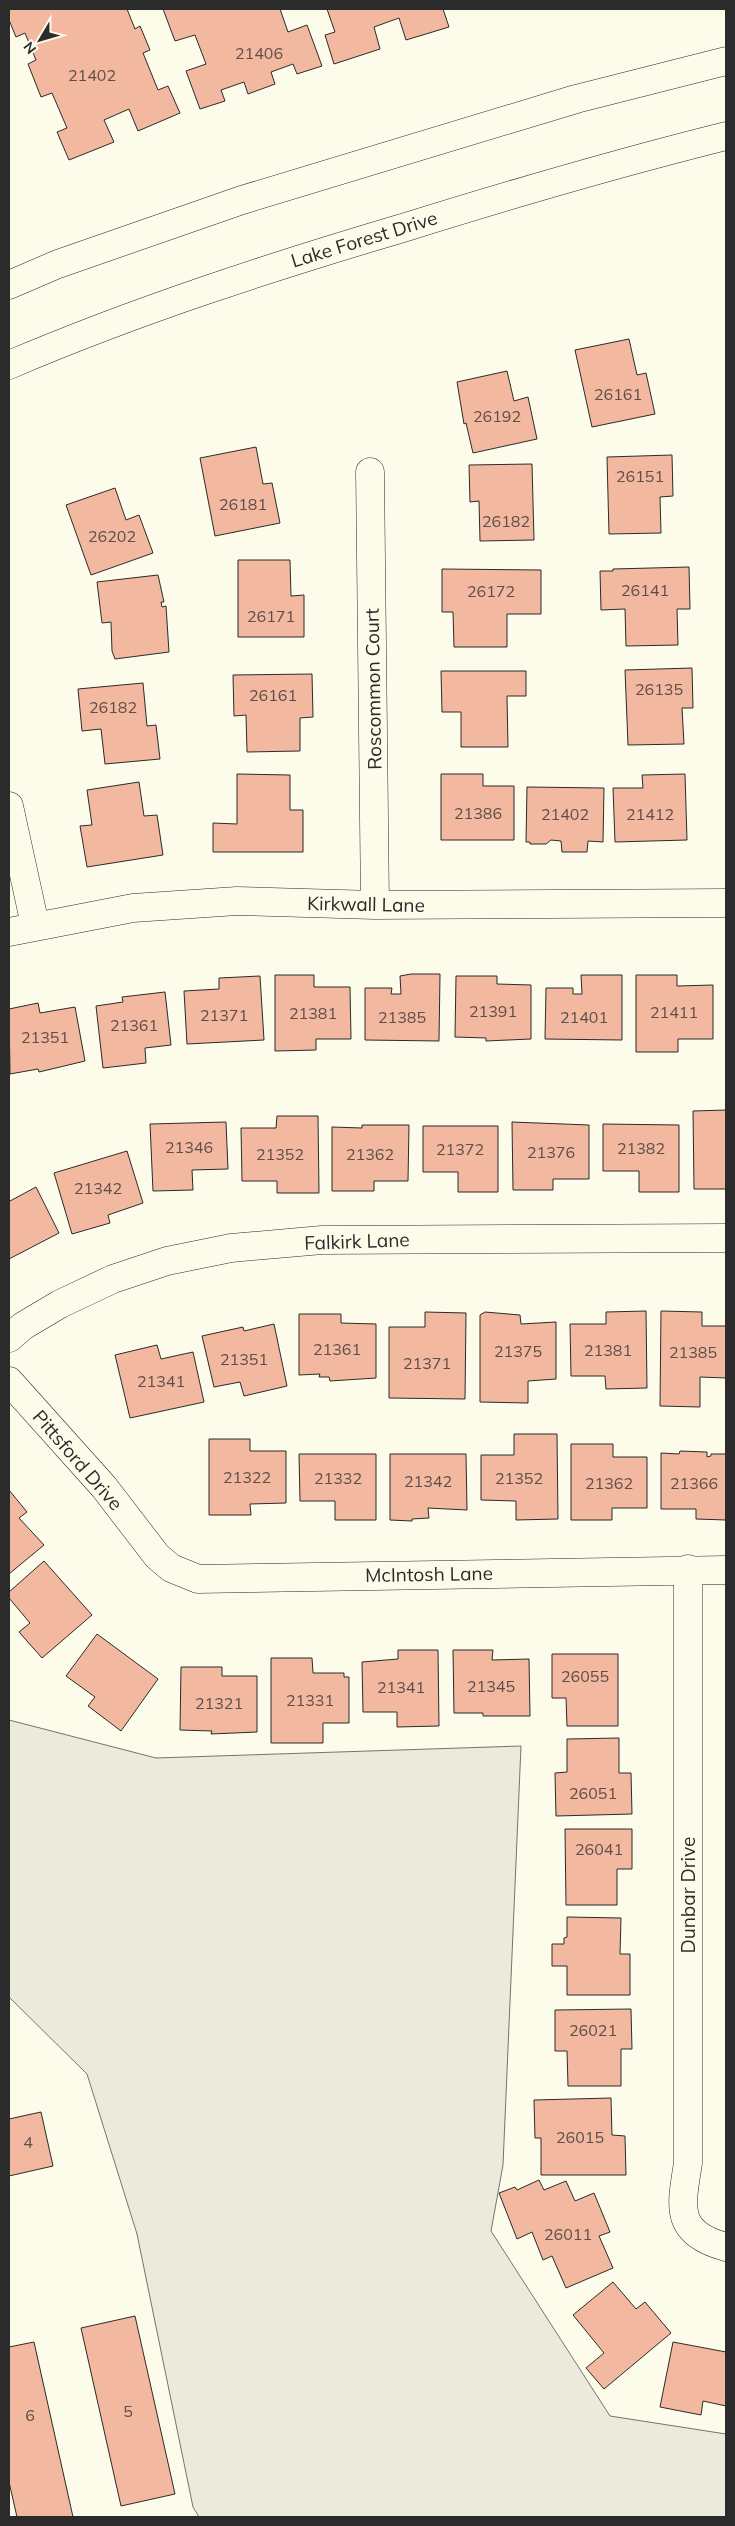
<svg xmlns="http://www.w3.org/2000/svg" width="735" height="2526" viewBox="0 0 735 2526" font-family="Mulish,sans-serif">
	<rect width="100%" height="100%" fill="#fdfbea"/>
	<!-- green -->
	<path fill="#ecebdb" stroke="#74746e" d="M 9,1720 L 156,1758 L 521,1746 L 503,2165 L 491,2231 L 610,2416 L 726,2434 L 726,2517 L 199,2517 L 193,2507 L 137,2234 L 87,2074 L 9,1997 Z"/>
	<!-- building -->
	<path fill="#f2b8a0" stroke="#2b2b2b" d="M 9,9 L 127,9 L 135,29 L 140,26 L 150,50 L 143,53 L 158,90 L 168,86 L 180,113 L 138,131 L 129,109 L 104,120 L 114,142 L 69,160 L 57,132 L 67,128 L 52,93 L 41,97 L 28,64 L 36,60 L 25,33 L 16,37 L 9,20 Z
		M 163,9 L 280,9 L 288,32 L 307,25 L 322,66 L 297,74 L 293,64 L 271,72 L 275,84 L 248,94 L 244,82 L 221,90 L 225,101 L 200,109 L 186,71 L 206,64 L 195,35 L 175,41 Z
		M 327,9 L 443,9 L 449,27 L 406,40 L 399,18 L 374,27 L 380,49 L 334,64 L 325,35 L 335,32 Z
		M 629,339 L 637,375 L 646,373 L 655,414 L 592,427 L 575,350 Z
		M 507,371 L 514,401 L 528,397 L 537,439 L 473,453 L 466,423 L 464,424 L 457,382 Z
		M 256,447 L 263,484 L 272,483 L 280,523 L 215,536 L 200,458 Z
		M 672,455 L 673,496 L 660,497 L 661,533 L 609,534 L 607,457 Z
		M 532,464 L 534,540 L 480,541 L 479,501 L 470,502 L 469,465 Z
		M 115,488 L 126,520 L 139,515 L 153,553 L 91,575 L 66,505 Z
		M 238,560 L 290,560 L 291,596 L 304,595 L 304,637 L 238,637 Z
		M 689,567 L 690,609 L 677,609 L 678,645 L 626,646 L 625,609 L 601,610 L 600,571 L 613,571 L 613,569 Z
		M 442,569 L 541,570 L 541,614 L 507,614 L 507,647 L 454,647 L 453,612 L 442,612 Z
		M 158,575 L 164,602 L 161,602 L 162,607 L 166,606 L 169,652 L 115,659 L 112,651 L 111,622 L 102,623 L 97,582 Z
		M 692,668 L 693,708 L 682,708 L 684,744 L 628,745 L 625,670 Z
		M 441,671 L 526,671 L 526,696 L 507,696 L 508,747 L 461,747 L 461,712 L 442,712 Z
		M 312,674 L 313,717 L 300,718 L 300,751 L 247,752 L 246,715 L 234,716 L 233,675 Z
		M 143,683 L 147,726 L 156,725 L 160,759 L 105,764 L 101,729 L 82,731 L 78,689 Z
		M 237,774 L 290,775 L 290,810 L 303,810 L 303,852 L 213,852 L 213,823 L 237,824 Z
		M 441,774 L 483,774 L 483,786 L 514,786 L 514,840 L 441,840 Z
		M 685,774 L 687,840 L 615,842 L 613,788 L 643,788 L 642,775 Z
		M 139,782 L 144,816 L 157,815 L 163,855 L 87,867 L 80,826 L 92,825 L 87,790 Z
		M 527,787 L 604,788 L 603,842 L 588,841 L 587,852 L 562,852 L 561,841 L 551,840 L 546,844 L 530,844 L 530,842 L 526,842 Z
		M 411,974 L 440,974 L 439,1041 L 365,1040 L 365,988 L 392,988 L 391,994 L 401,994 L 400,976 Z
		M 275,975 L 314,975 L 314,987 L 350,987 L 351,1039 L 316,1039 L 316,1050 L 275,1051 Z
		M 581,975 L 622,975 L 622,1040 L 545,1039 L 546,988 L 573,988 L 573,994 L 582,994 Z
		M 636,975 L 677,975 L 677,986 L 713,985 L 713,1039 L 678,1039 L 678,1052 L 636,1052 Z
		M 260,976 L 264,1040 L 187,1044 L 184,991 L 219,989 L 219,978 Z
		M 456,976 L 497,976 L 497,984 L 531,985 L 531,1039 L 486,1041 L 486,1038 L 455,1037 Z
		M 165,992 L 171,1045 L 145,1048 L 146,1063 L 103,1068 L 96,1006 L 123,1002 L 122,997 Z
		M 38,1003 L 40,1013 L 75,1007 L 85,1061 L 39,1072 L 38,1069 L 10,1074 L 9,1009 Z
		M 726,1110 L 726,1189 L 694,1189 L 693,1111 Z
		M 277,1116 L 318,1116 L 319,1193 L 277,1193 L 277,1181 L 242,1181 L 241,1128 L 276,1128 Z
		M 226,1122 L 228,1169 L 192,1170 L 193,1190 L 153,1191 L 150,1124 Z
		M 512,1122 L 589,1125 L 589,1179 L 553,1179 L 553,1190 L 513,1190 Z
		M 603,1124 L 679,1125 L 679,1192 L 639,1192 L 639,1171 L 603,1171 Z
		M 362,1125 L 409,1125 L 408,1181 L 374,1181 L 374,1191 L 332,1191 L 332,1127 L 362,1128 Z
		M 423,1126 L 498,1126 L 498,1192 L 458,1192 L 458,1172 L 423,1172 Z
		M 127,1151 L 143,1203 L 108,1215 L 110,1223 L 72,1234 L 54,1173 Z
		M 36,1187 L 59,1233 L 9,1259 L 9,1198 L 10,1201 Z
		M 646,1311 L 647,1388 L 606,1389 L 605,1376 L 571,1376 L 570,1324 L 606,1324 L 606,1312 Z
		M 661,1311 L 702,1312 L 702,1326 L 726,1326 L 726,1378 L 700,1377 L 700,1407 L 660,1406 Z
		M 425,1312 L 466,1313 L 465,1399 L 389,1398 L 389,1327 L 425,1327 Z
		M 485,1312 L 520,1315 L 521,1324 L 556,1322 L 556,1379 L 528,1381 L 528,1403 L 480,1402 L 480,1315 Z
		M 299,1314 L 341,1314 L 341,1323 L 376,1324 L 376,1378 L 330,1381 L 329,1377 L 319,1377 L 320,1374 L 299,1375 Z
		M 274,1324 L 287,1386 L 244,1396 L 240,1382 L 214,1387 L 202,1336 L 243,1327 L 244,1331 Z
		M 157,1345 L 161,1359 L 193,1352 L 204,1402 L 130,1418 L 115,1355 Z
		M 514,1434 L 557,1434 L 558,1519 L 516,1520 L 516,1501 L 481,1500 L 481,1455 L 514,1455 Z
		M 209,1439 L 250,1439 L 250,1451 L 286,1451 L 286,1503 L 250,1504 L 251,1515 L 209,1515 Z
		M 571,1444 L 613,1444 L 613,1457 L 647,1457 L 647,1508 L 612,1508 L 612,1520 L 571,1520 Z
		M 680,1451 L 707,1452 L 707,1457 L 711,1456 L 711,1454 L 726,1454 L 726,1520 L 696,1519 L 696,1509 L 661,1509 L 661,1453 L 679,1454 Z
		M 299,1454 L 376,1454 L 376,1520 L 335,1520 L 335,1501 L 300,1501 Z
		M 390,1454 L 466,1454 L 467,1510 L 428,1508 L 429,1518 L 412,1519 L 412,1521 L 390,1520 Z
		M 9,1490 L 27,1512 L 19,1518 L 44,1545 L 9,1574 Z
		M 44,1561 L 92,1615 L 42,1658 L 19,1632 L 30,1623 L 9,1598 L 9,1592 Z
		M 97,1634 L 158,1679 L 121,1731 L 88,1706 L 95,1697 L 66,1676 Z
		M 398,1650 L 438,1650 L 439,1726 L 397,1727 L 397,1712 L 363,1712 L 362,1662 L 398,1659 Z
		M 453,1650 L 493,1650 L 492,1660 L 529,1659 L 530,1716 L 483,1716 L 483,1713 L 454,1713 Z
		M 552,1654 L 618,1654 L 618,1726 L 567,1726 L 566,1698 L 552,1698 Z
		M 271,1658 L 312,1658 L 313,1673 L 344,1673 L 344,1677 L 349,1677 L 349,1723 L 323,1723 L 323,1743 L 271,1743 Z
		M 181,1667 L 222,1667 L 222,1676 L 257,1676 L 257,1732 L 211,1734 L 212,1731 L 180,1730 Z
		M 619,1738 L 619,1773 L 631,1773 L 632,1814 L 556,1816 L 555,1773 L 567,1772 L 567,1739 Z
		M 565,1829 L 632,1829 L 632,1869 L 617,1869 L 617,1905 L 566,1905 Z
		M 567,1917 L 621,1918 L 620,1954 L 630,1954 L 630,1995 L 567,1995 L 567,1966 L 552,1966 L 552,1944 L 564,1944 L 564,1938 L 567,1937 Z
		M 631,2009 L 632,2049 L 621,2049 L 621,2086 L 568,2086 L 567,2051 L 555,2051 L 555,2010 Z
		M 611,2098 L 612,2135 L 625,2136 L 626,2175 L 541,2175 L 541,2138 L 535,2138 L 534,2100 Z
		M 41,2112 L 53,2166 L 9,2176 L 9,2119 Z
		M 539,2180 L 544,2190 L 566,2181 L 575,2201 L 594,2193 L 610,2232 L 599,2236 L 613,2268 L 566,2288 L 552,2256 L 543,2260 L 532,2232 L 517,2239 L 499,2193 L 515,2187 L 517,2190 Z
		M 613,2282 L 636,2309 L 645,2302 L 671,2333 L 604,2389 L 586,2368 L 604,2353 L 573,2315 Z
		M 135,2316 L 175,2494 L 121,2506 L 81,2328 Z
		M 34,2342 L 73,2517 L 17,2517 L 9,2482 L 9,2347 Z
		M 673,2342 L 726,2352 L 726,2406 L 703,2401 L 701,2415 L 660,2407 Z"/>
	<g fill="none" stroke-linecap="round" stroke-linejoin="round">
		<defs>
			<path id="minor" d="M 370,472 L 375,905
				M 9,806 L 35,925
				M 9,932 L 133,908 L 237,901 L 375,905 L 726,903
				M 9,1338 L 23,1326 L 60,1304 L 113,1279 L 167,1261 L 231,1248 L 322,1240 L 726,1238
				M 9,1381 L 104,1487 L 157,1556 L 171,1568 L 198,1579 L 726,1570
				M 688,1569 L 688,2163 C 681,2207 674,2233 726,2247"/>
			<path id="primary" d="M 9,285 L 58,264 L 242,200 L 576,99 L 726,61
				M 9,365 C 138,310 271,267 406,227 C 512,194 618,163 726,136"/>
		</defs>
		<!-- minor casing -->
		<use href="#minor" stroke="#2b2b2b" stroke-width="29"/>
		<!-- primary casing -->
		<use href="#primary" stroke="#2b2b2b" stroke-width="29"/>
		<!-- minor -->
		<use href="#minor" stroke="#fdfbea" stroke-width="28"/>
		<!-- primary -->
		<use href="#primary" stroke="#fdfbea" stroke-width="28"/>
	</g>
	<g text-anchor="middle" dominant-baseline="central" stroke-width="4" stroke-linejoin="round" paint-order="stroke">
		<!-- number labels -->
		<g font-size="16" fill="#5d4e48">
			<text x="259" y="53">21406</text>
			<text x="92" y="75">21402</text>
			<text x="618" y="394">26161</text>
			<text x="497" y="416">26192</text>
			<text x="640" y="476">26151</text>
			<text x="243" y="504">26181</text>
			<text x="506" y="521">26182</text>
			<text x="112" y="536">26202</text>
			<text x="645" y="590">26141</text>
			<text x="491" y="591">26172</text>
			<text x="271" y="616">26171</text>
			<text x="659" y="689">26135</text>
			<text x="273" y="695">26161</text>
			<text x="113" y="707">26182</text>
			<text x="478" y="813">21386</text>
			<text x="565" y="814">21402</text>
			<text x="650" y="814">21412</text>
			<text x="493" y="1011">21391</text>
			<text x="674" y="1012">21411</text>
			<text x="313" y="1013">21381</text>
			<text x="224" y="1015">21371</text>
			<text x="402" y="1017">21385</text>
			<text x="584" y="1017">21401</text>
			<text x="134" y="1025">21361</text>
			<text x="45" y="1037">21351</text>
			<text x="189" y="1147">21346</text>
			<text x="641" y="1148">21382</text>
			<text x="460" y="1149">21372</text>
			<text x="551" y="1152">21376</text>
			<text x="280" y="1154">21352</text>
			<text x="370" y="1154">21362</text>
			<text x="98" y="1188">21342</text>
			<text x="337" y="1349">21361</text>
			<text x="608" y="1350">21381</text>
			<text x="518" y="1351">21375</text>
			<text x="693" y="1352">21385</text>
			<text x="244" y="1359">21351</text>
			<text x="427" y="1363">21371</text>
			<text x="161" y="1381">21341</text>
			<text x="247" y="1477">21322</text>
			<text x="338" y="1478">21332</text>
			<text x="519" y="1478">21352</text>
			<text x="428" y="1481">21342</text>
			<text x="609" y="1483">21362</text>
			<text x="694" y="1483">21366</text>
			<text x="585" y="1676">26055</text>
			<text x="491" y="1686">21345</text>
			<text x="401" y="1687">21341</text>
			<text x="310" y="1700">21331</text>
			<text x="219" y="1703">21321</text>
			<text x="593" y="1793">26051</text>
			<text x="599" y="1849">26041</text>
			<text x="593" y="2030">26021</text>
			<text x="580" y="2137">26015</text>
			<text x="28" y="2142">4</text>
			<text x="568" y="2234">26011</text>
			<text x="128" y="2411">5</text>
			<text x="30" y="2415">6</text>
		</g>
		<!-- street labels -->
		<g font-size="19" fill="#2b2b2b" stroke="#fdfbea">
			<text transform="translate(364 239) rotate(-17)">Lake Forest Drive</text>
			<text transform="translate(373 689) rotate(-91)">Roscommon Court</text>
			<text transform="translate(366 904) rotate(1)">Kirkwall Lane</text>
			<text transform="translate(357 1241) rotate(-2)">Falkirk Lane</text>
			<text transform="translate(78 1460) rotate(49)">Pittsford Drive</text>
			<text transform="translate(429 1574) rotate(-1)">McIntosh Lane</text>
			<text transform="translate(688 1895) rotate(-90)">Dunbar Drive</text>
		</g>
	</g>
	<!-- border -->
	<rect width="735" height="2526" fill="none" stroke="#2b2b2b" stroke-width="20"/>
	<!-- north arrow -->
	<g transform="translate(40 40) rotate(232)" stroke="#fdfbea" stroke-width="4" paint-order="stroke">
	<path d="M0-4L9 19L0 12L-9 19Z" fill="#2b2b2b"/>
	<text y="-8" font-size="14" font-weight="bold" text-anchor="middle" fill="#2b2b2b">N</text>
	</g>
</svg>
